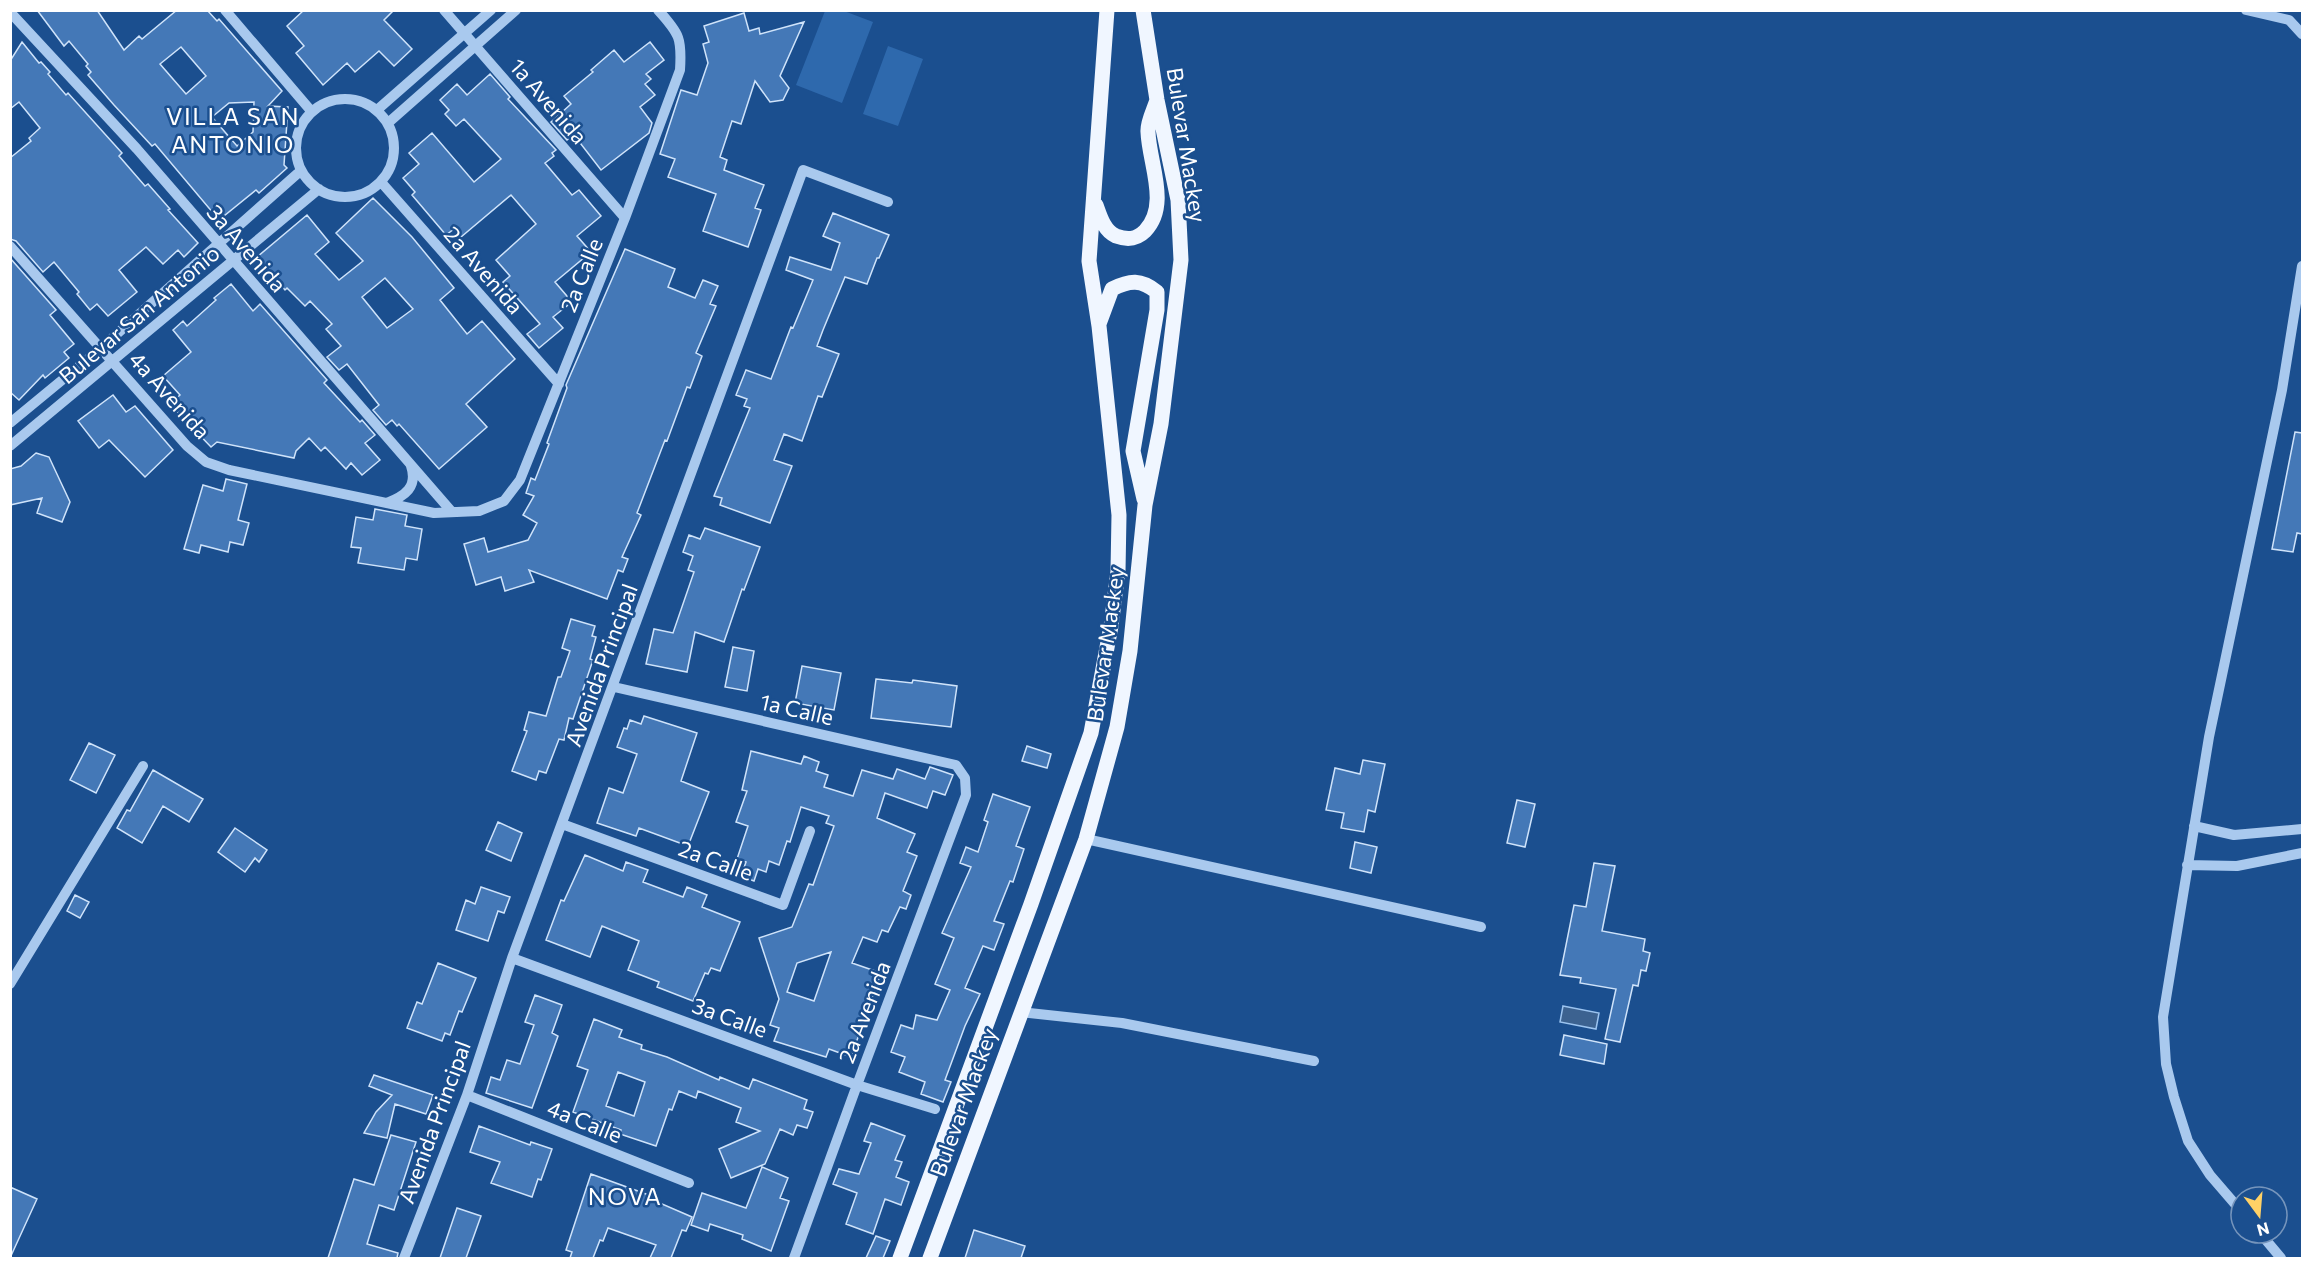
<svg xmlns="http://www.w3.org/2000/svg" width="2313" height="1269" viewBox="0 0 2313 1269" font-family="Commissioner,sans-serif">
	<rect width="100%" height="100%" fill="#1b4f8f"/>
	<!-- green -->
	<path fill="#2e69ad" d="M 825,11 L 844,11 L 873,22 L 842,103 L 796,85 Z
		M 888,46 L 923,59 L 898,126 L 863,114 Z"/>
	<!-- water -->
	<path fill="#3c6290" stroke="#9cc4f0" stroke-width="1.5" d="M 1563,1006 L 1599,1013 L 1596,1029 L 1560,1022 Z"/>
	<!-- building -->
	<path fill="#4478b7" stroke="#cfe3fa" stroke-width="1.5" fill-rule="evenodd" d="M 37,10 L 97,10 L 124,50 L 139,36 L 142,39 L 177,10 L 207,10 L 217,21 L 219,19 L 282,91 L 268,106 L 288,107 L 284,165 L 287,168 L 259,193 L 256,190 L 219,220 L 155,144 L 152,146 L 114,105 L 88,75 L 91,72 L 86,66 L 88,64 L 69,41 L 64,46 ZM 181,47 L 206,76 L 186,94 L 160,64 ZM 254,102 L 253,132 L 237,146 L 212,117 L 229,103 Z
		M 304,10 L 394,10 L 384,20 L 412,49 L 394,66 L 379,51 L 355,72 L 347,63 L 323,85 L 296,53 L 304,46 L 287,26 Z
		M 744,13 L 749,31 L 759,28 L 760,34 L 804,22 L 780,76 L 789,88 L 783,100 L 770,102 L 755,81 L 741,124 L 732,121 L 720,157 L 727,160 L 724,170 L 764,185 L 755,208 L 761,210 L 748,247 L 703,231 L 716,194 L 668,177 L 675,159 L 660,154 L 681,90 L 697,95 L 708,63 L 703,44 L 709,42 L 704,26 Z
		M 22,42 L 39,63 L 41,62 L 50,72 L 48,74 L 66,95 L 68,93 L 122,153 L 119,156 L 145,186 L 148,184 L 170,209 L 168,210 L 198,243 L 184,257 L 178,250 L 163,264 L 146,247 L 119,270 L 137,292 L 108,316 L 97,304 L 90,310 L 77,294 L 79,292 L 54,262 L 43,272 L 16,241 L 10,239 L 10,158 L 31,141 L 29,138 L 40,128 L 19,102 L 10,109 L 10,61 Z
		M 650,42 L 664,60 L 646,74 L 651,79 L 645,84 L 655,95 L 640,107 L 652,123 L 649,133 L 601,170 L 574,135 L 567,140 L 551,122 L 571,104 L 564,96 L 593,72 L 591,70 L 614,50 L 624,62 Z
		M 490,74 L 510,97 L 508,99 L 556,150 L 552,153 L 554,156 L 545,163 L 572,195 L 579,190 L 601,216 L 577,236 L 591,252 L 555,282 L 572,302 L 553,317 L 563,328 L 539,348 L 527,334 L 540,324 L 503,282 L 510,276 L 496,260 L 536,224 L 511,195 L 461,237 L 454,229 L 446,235 L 412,195 L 415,192 L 403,178 L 419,164 L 409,153 L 432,133 L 474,182 L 501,159 L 464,119 L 456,126 L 445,114 L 449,110 L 440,100 L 457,84 L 467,95 Z
		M 373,198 L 412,237 L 454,288 L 440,300 L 467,334 L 482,321 L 515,359 L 466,404 L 487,427 L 439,469 L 399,424 L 397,426 L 392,420 L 386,425 L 373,410 L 379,405 L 347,364 L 339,370 L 327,357 L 341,346 L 326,329 L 332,324 L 310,301 L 305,306 L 287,288 L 285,290 L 257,257 L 307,215 L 329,242 L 315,254 L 339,280 L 363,261 L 336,233 ZM 385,278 L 413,309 L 387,328 L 362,297 Z
		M 833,213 L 889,235 L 879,258 L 877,258 L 867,284 L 845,277 L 823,330 L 817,346 L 839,354 L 822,397 L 818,396 L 802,441 L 784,434 L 774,460 L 792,466 L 770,523 L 720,505 L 722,498 L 714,496 L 750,408 L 744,406 L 747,399 L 736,395 L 746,370 L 771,379 L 791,327 L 793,328 L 813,280 L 786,270 L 790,257 L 831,270 L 840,243 L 823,236 Z
		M 625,249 L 675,269 L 668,287 L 695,298 L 703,280 L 718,286 L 710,304 L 716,306 L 696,353 L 702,356 L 690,388 L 687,387 L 667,441 L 665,440 L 637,513 L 641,515 L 622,557 L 628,559 L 623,572 L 618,570 L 607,599 L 529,570 L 534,582 L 505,591 L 501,577 L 476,585 L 464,544 L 484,538 L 488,552 L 528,540 L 537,523 L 523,515 L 534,496 L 526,493 L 531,478 L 535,480 L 549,444 L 547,443 L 567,388 L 566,385 Z
		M 10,258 L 56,310 L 50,315 L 74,344 L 64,352 L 69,358 L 45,378 L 43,375 L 19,400 L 10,392 Z
		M 231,284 L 253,311 L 260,304 L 327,380 L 324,383 L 360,422 L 362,420 L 375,435 L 365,443 L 380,460 L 362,475 L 351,463 L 346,469 L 325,447 L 321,451 L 309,438 L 296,451 L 294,458 L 217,442 L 211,447 L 170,404 L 180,395 L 163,376 L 191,352 L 173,330 L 183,321 L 187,326 L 216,300 L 214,298 Z
		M 113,395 L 126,412 L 135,406 L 173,450 L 145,477 L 109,440 L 99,448 L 78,421 Z
		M 2295,432 L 2302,433 L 2302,534 L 2297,533 L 2293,552 L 2272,549 Z
		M 36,453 L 49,457 L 70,502 L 62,522 L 37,513 L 42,498 L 10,505 L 10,469 L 21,466 Z
		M 226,479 L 247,484 L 238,520 L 249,523 L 243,545 L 230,542 L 228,552 L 201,545 L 199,553 L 184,549 L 203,485 L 223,491 Z
		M 375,509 L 407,515 L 405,526 L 422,529 L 417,560 L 406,558 L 404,570 L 358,563 L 361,548 L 351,547 L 356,517 L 373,520 Z
		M 705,528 L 760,547 L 744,590 L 742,589 L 724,642 L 695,632 L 687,672 L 646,664 L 654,629 L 673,633 L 694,572 L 688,570 L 693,556 L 683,552 L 689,535 L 700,539 Z
		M 571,619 L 595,626 L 592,636 L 596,637 L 590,659 L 593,660 L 573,719 L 569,718 L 564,740 L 559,739 L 546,773 L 539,771 L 536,780 L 512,771 L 527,731 L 524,730 L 529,712 L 546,716 L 558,677 L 561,677 L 570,651 L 562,648 Z
		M 733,647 L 754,651 L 747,691 L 725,687 Z
		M 802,666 L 841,673 L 834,710 L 795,703 Z
		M 876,679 L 912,683 L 913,680 L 957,686 L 951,727 L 871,718 Z
		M 644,716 L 697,733 L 681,781 L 709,792 L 688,846 L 639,828 L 636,836 L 597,823 L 609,788 L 623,793 L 637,754 L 617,747 L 624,728 L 627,729 L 630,720 L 641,724 Z
		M 89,743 L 115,755 L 96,793 L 70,780 Z
		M 1027,746 L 1051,754 L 1047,768 L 1022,761 Z
		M 751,751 L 801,764 L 804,756 L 819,762 L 816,771 L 828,775 L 824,787 L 853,796 L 862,770 L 893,779 L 897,769 L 925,779 L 930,767 L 953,775 L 945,795 L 933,791 L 927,808 L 885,793 L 877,818 L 915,834 L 907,852 L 917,856 L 903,891 L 911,895 L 906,909 L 900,907 L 888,932 L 882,930 L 877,942 L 863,937 L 852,963 L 881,973 L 851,1057 L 829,1049 L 826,1057 L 774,1041 L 779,1028 L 770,1025 L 779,999 L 759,938 L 792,927 L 809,884 L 813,885 L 834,826 L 826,823 L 829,816 L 801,807 L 790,842 L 787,841 L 779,865 L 769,861 L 766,872 L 758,869 L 754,881 L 741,876 L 746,862 L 737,859 L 748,826 L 736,822 L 747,791 L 742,790 ZM 831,952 L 814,1001 L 787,992 L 797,963 Z
		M 1363,760 L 1385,764 L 1375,812 L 1368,810 L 1364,832 L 1341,828 L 1344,813 L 1326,810 L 1335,768 L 1360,774 Z
		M 153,770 L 203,799 L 189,822 L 163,806 L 142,843 L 117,828 L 127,810 L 130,811 Z
		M 993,794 L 1030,807 L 1016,846 L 1024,849 L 1013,882 L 1010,881 L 994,921 L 1004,924 L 994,950 L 983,946 L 965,988 L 980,994 L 965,1026 L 945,1080 L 951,1082 L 943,1102 L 921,1094 L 925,1082 L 899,1072 L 905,1057 L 891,1052 L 901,1025 L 913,1029 L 916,1015 L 937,1020 L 950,990 L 935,984 L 954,938 L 942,933 L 971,867 L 960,863 L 966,847 L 978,852 L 988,822 L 984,820 Z
		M 1517,800 L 1535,804 L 1525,847 L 1507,843 Z
		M 498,822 L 522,833 L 511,861 L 486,850 Z
		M 235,828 L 267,850 L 259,862 L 255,858 L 245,872 L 218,852 Z
		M 1355,842 L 1377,847 L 1371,873 L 1350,868 Z
		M 585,855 L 623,871 L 626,862 L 648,870 L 643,882 L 683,897 L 687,887 L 707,895 L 702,907 L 740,922 L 720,971 L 711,968 L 708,974 L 705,973 L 693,1001 L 657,987 L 659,982 L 628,970 L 639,941 L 602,926 L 590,957 L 546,940 L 561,900 L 564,901 Z
		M 1594,863 L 1615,866 L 1602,931 L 1645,939 L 1643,951 L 1650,953 L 1646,971 L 1641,970 L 1638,986 L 1633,985 L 1620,1042 L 1605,1039 L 1616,989 L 1580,983 L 1581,978 L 1560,975 L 1574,905 L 1586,907 Z
		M 481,887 L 510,897 L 504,913 L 498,911 L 488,941 L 456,930 L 466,900 L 475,904 Z
		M 75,895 L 89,902 L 80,918 L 67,911 Z
		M 438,963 L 476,978 L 462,1012 L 459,1011 L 450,1035 L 445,1033 L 442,1041 L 407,1028 L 417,1002 L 422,1004 Z
		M 535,995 L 562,1005 L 552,1033 L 558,1036 L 532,1108 L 486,1093 L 491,1077 L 500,1080 L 507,1060 L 520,1064 L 534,1025 L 525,1022 Z
		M 594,1019 L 622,1030 L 619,1037 L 642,1045 L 641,1049 L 667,1057 L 719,1080 L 720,1077 L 749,1089 L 753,1079 L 807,1100 L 804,1109 L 813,1112 L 807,1128 L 797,1125 L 793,1135 L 780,1129 L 765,1164 L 731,1178 L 719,1149 L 760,1131 L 736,1122 L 741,1108 L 698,1091 L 696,1098 L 679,1091 L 672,1110 L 669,1109 L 656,1146 L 620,1134 L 621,1130 L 573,1112 L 588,1070 L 577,1066 ZM 618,1072 L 645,1082 L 634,1116 L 606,1106 Z
		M 1564,1035 L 1607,1044 L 1604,1064 L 1560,1055 Z
		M 374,1075 L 433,1095 L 426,1114 L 395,1104 L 387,1138 L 364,1133 L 376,1112 L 392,1095 L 369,1086 Z
		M 871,1123 L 905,1136 L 895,1160 L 902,1162 L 896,1177 L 909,1182 L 901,1205 L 885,1199 L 873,1234 L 846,1224 L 857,1193 L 833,1184 L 839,1169 L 859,1174 L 871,1143 L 864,1141 Z
		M 479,1126 L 530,1145 L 531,1142 L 552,1149 L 541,1180 L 538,1179 L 532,1197 L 491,1183 L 500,1162 L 470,1152 Z
		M 391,1135 L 416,1142 L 394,1210 L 379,1205 L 367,1244 L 398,1253 L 397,1258 L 328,1258 L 354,1179 L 374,1185 Z
		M 762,1167 L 788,1178 L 780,1198 L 789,1201 L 771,1251 L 742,1239 L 743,1235 L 710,1224 L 708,1231 L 691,1225 L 702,1193 L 746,1208 Z
		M 591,1174 L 657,1198 L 655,1201 L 692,1217 L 686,1231 L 682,1230 L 671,1258 L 650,1258 L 656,1245 L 608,1228 L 603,1241 L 600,1240 L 593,1258 L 570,1258 L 572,1252 L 566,1250 Z
		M 10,1187 L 37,1199 L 10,1258 Z
		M 457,1208 L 481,1216 L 466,1258 L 440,1258 Z
		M 974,1230 L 1025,1246 L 1021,1258 L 965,1258 Z
		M 876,1236 L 890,1241 L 883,1258 L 866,1258 Z"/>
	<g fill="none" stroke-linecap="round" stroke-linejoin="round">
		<!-- minor -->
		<path stroke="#a9c9ee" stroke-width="10" d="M 225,10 L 312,112
			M 444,10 L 625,218
			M 2246,10 L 2289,20 L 2302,34
			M 10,12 L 137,149 L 452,512
			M296 148a49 49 0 1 1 98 0a49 49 0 1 1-98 0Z
			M 377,110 L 491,10
			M 388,123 L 516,10
			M 381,182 L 559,384
			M 10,246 L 187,446 L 206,462 L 229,470 L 434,513 L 479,511 L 504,501 L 520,480 L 625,218 L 680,70 C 682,39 680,34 658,10
			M 10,423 L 101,348 L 297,174 L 302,172
			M 10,446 L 319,189
			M 387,503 C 405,496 418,487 411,466
			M 614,687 L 956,765 L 965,778 L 966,795 L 857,1085 L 794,1258
			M 562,824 L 783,905 L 810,831
			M 2194,826 L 2234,835 L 2302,829
			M 1086,839 L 1481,927
			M 2187,865 L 2237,866 L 2302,853
			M 512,958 L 857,1085 L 935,1109
			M 10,984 L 143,766
			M 1020,1012 L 1122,1023 L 1314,1061
			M 467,1095 L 689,1183
			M 2241,1211 L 2210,1175 L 2188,1141 L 2174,1097 L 2166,1064 L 2163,1017 L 2209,737 L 2282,390 L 2302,266
			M 2260,1233 L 2281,1258
			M 404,1258 L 467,1095 L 512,958 L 803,170 L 888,202"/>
		<!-- major -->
		<path stroke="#f0f6ff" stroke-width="15" d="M 1096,205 C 1100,216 1104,231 1116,236 C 1127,240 1136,240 1145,231 C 1170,205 1149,163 1148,132 C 1147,122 1154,110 1157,100
			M 1099,324 L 1112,289 C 1130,280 1141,279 1157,292 L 1157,310 L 1133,451 L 1144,499
			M 900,1258 L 1031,904 L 1091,733 L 1111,626 L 1118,571 L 1119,515 L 1099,326 L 1089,261 L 1107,10
			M 930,1258 L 1086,839 L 1117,727 L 1130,651 L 1145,505 L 1161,424 L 1181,260 L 1178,200 L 1157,100 L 1143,10"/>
	</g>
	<g text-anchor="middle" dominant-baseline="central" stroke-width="5" stroke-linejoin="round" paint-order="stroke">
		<!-- street labels -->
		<g font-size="22" fill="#fff" stroke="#1b4f8f">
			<text transform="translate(549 101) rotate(49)">1a Avenida</text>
			<text transform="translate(1187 145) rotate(81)">Bulevar Mackey</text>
			<text transform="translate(247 248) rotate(49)">3a Avenida</text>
			<text transform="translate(484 270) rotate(49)">2a Avenida</text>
			<text transform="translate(581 275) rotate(-68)">2a Calle</text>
			<text transform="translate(139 314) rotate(-40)">Bulevar San Antonio</text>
			<text transform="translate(170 395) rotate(48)">4a Avenida</text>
			<text transform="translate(1105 644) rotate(-82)">Bulevar Mackey</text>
			<text transform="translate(601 665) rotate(-70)">Avenida Principal</text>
			<text transform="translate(797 709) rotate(13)">1a Calle</text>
			<text transform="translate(716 860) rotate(20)">2a Calle</text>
			<text transform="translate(864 1012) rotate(-69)">2a Avenida</text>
			<text transform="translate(730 1017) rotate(20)">3a Calle</text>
			<text transform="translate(963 1102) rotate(-70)">Bulevar Mackey</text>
			<text transform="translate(585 1121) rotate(22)">4a Calle</text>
			<text transform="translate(434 1122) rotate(-70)">Avenida Principal</text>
		</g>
		<!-- neighbourhood labels -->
		<g font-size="24" letter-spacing="1.5" fill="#fff" stroke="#1b4f8f">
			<text x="233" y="115">VILLA SAN<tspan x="233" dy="28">ANTONIO</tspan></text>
			<text x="625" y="1195">NOVA</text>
		</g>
	</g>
	<!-- border -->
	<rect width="2313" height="1269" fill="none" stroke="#ffffff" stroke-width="24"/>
	<!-- north arrow -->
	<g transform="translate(2259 1215) rotate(164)"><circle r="28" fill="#1b4f8f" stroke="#7695bc" stroke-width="1.5"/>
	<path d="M0-4.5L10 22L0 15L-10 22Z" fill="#ffd166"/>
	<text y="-9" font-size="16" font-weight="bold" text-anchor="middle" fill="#ffffff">N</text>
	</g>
</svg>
